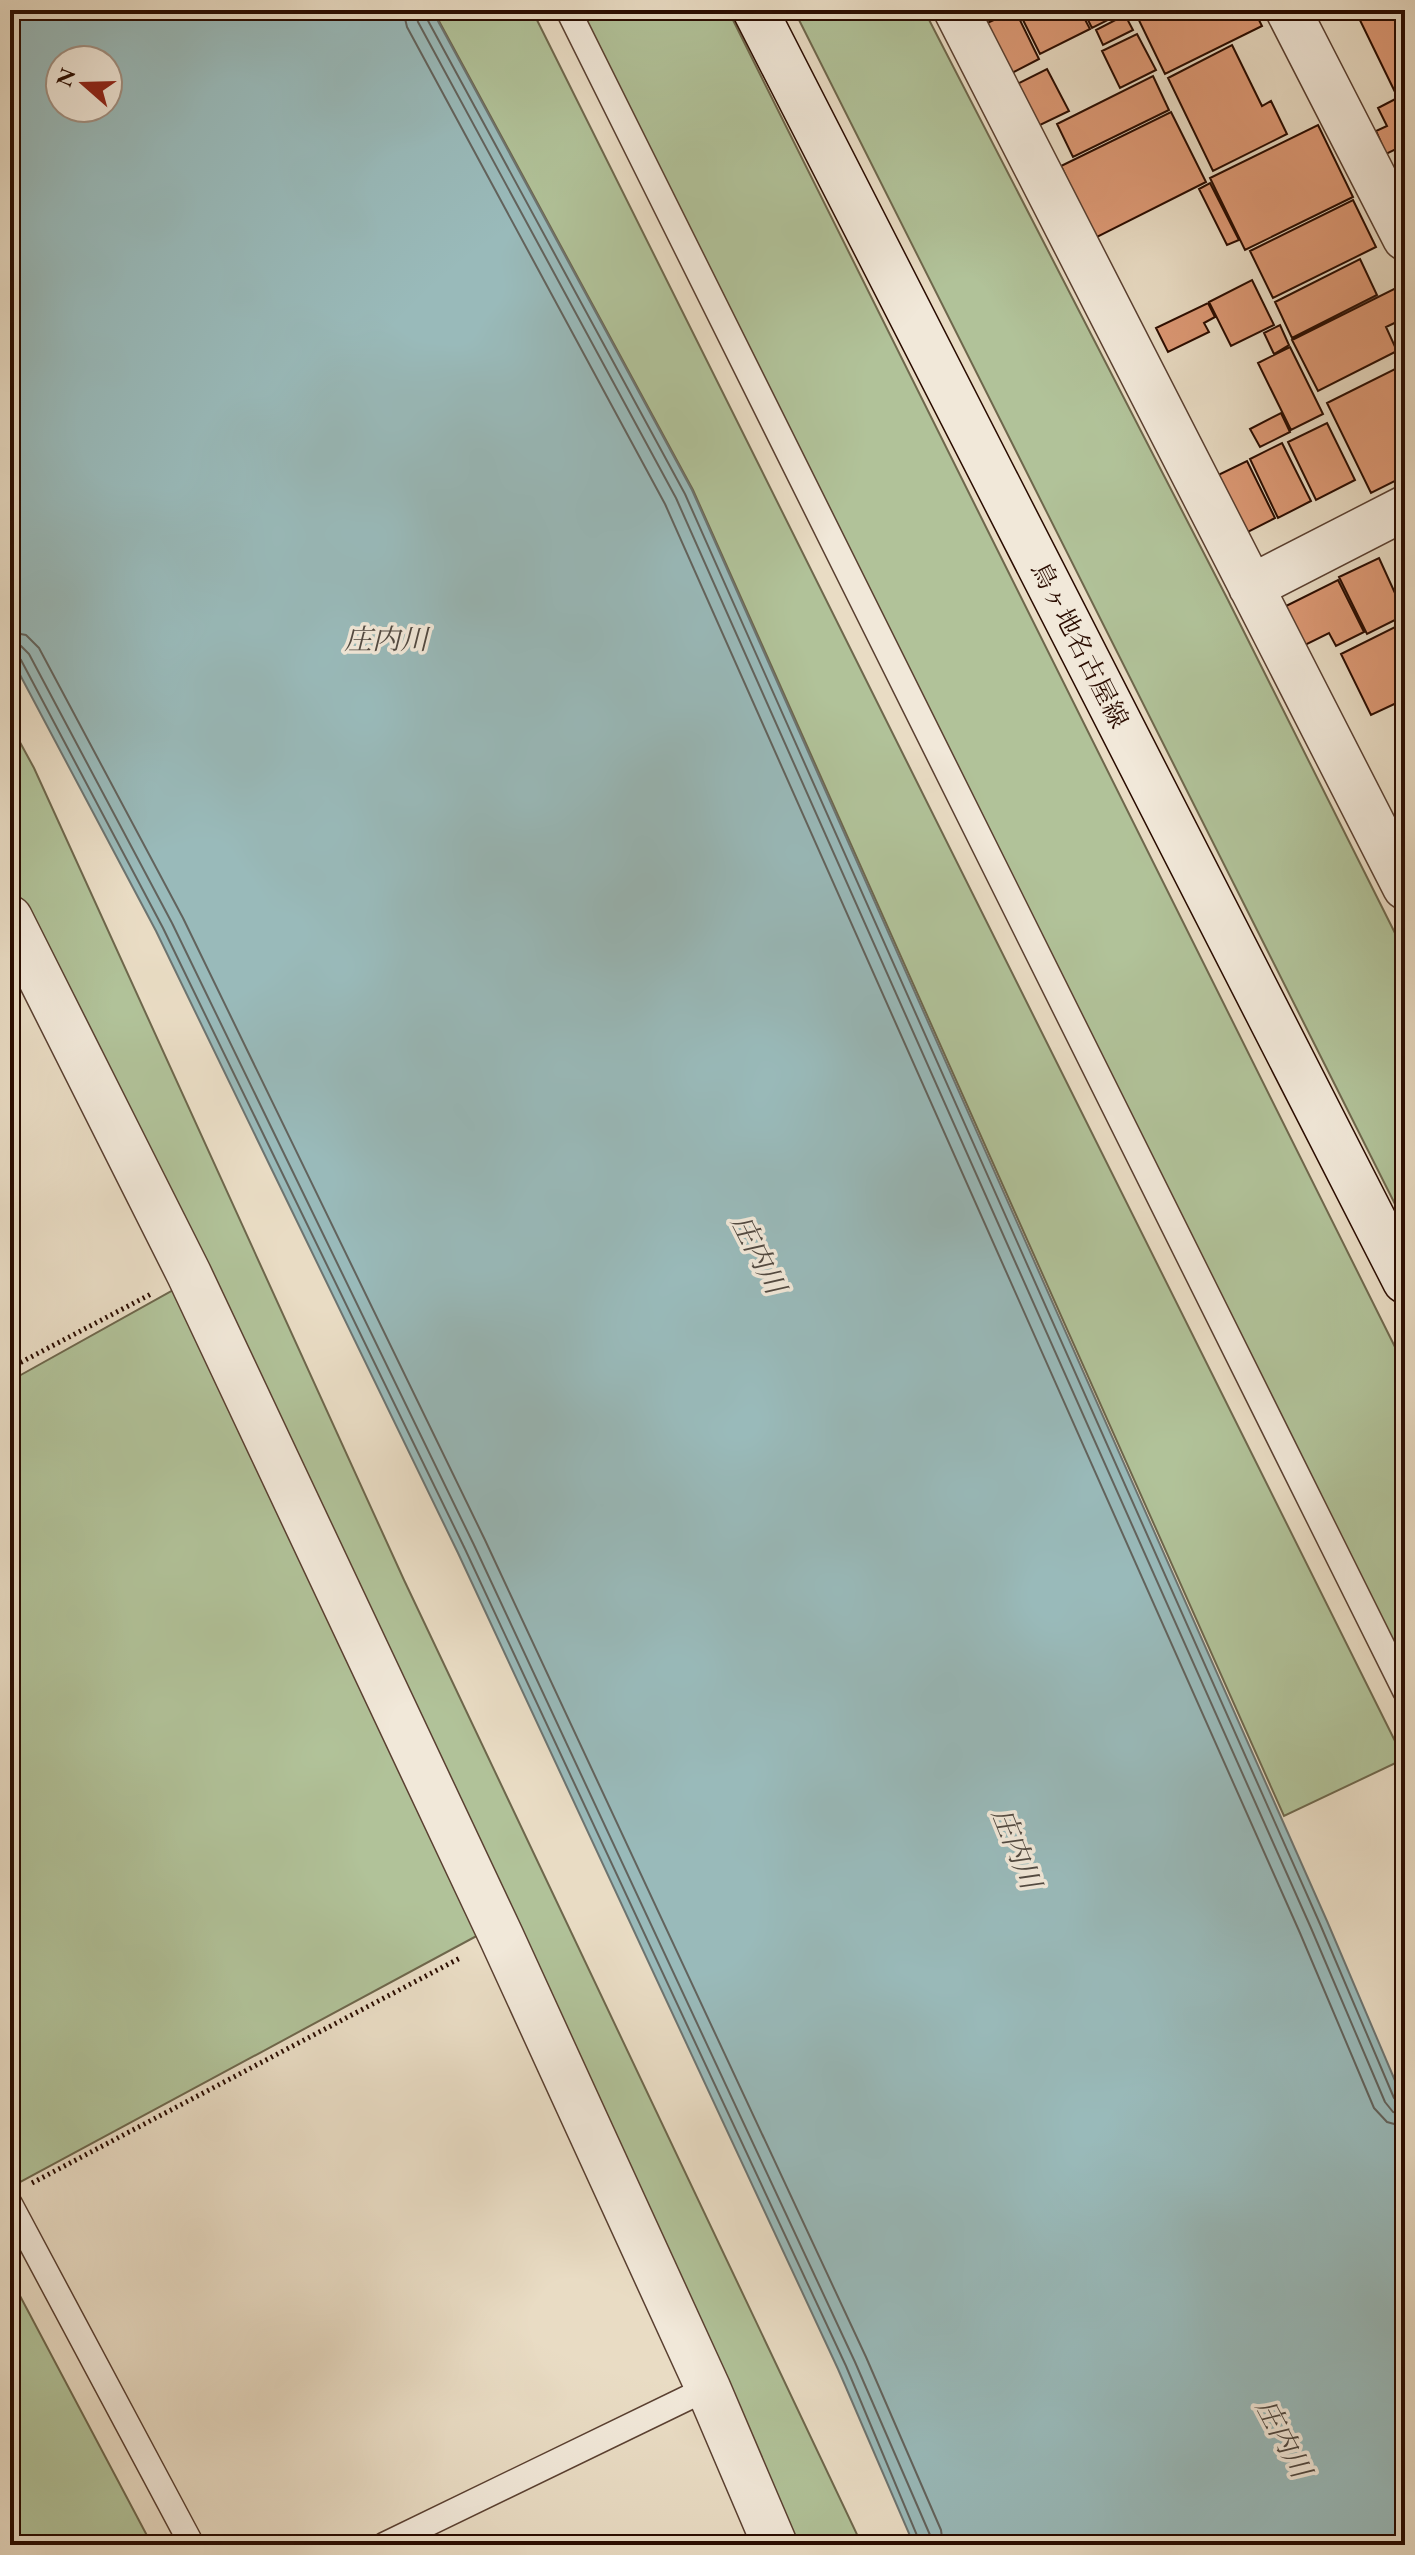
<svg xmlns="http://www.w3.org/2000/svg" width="1415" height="2555" viewBox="0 0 1415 2555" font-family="'EB Garamond','Noto Serif JP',serif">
	<rect width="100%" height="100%" fill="#e9dcc4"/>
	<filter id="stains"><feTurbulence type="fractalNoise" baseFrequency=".0025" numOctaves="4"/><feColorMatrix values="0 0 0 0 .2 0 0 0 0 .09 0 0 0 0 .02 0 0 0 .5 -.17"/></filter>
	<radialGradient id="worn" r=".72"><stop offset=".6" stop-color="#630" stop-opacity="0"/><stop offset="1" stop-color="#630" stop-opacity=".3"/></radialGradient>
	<!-- green -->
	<path fill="#b1c299" stroke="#6e674c" stroke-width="2" d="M 433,10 L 532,10 L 1404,1759 L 1284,1816 L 693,490 Z
		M 579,10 L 728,10 L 1405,1367 L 1405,1670 Z
		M 794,10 L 924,10 L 1228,600 L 1405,953 L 1405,1224 Z
		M 10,724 L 34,768 L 404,1580 L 862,2545 L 794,2545 L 73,1004 L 10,883 Z
		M 177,1288 L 484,1932 L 13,2186 L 10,2180 L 10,1381 Z
		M 10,2277 L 152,2545 L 10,2545 Z"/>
	<!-- water -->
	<path fill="#99baba" stroke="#6d7470" stroke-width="2" fill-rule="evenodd" d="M 10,10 L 432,10 L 692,490 L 1327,1921 L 1405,2104 L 1405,2545 L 914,2545 L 838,2369 L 458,1553 L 156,931 L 10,656 ZM 60,60 L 108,60 L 108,108 L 60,108 Z"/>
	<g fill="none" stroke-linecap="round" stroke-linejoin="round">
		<!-- shore -->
		<path stroke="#62635d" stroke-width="2" d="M 403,10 L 407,27 L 665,504 L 1300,1933 L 1374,2108 L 1387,2122 L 1405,2127
			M 415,10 L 418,22 L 676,498 L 1311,1928 L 1385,2102 L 1393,2112 L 1405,2114
			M 425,10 L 426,17 L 685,494 L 1320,1924 L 1394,2098 L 1398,2103 L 1405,2104
			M 10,632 L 26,635 L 39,648 L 183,918 L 485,1540 L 866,2357 L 941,2530 L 943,2545
			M 10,644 L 21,646 L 29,654 L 172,923 L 474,1545 L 855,2362 L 930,2535 L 931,2545
			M 10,655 L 16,655 L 21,660 L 163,928 L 465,1549 L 846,2366 L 921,2545"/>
	</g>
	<!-- building -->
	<path fill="#dd9975" stroke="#2a0c00" stroke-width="2" d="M 1015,10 L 1039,59 L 1008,75 L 983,25 Z
		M 1018,10 L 1080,10 L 1090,29 L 1040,54 Z
		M 1083,10 L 1124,10 L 1124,12 L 1092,28 Z
		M 1134,10 L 1254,10 L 1262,26 L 1165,74 Z
		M 1355,10 L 1405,10 L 1405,89 L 1396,94 Z
		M 1125,15 L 1133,30 L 1103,45 L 1096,30 Z
		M 1137,34 L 1156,70 L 1120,88 L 1102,51 Z
		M 1232,45 L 1262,106 L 1271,101 L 1287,134 L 1213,171 L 1168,78 Z
		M 1047,69 L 1069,111 L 1038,126 L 1017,84 Z
		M 1153,76 L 1169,110 L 1073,157 L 1057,124 Z
		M 1405,94 L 1405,162 L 1398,148 L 1386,154 L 1376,131 L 1387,126 L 1378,108 Z
		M 1171,112 L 1206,182 L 1095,238 L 1061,166 Z
		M 1318,125 L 1353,197 L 1245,250 L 1210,178 Z
		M 1210,183 L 1239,240 L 1227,245 L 1199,189 Z
		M 1353,200 L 1376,247 L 1273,298 L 1250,251 Z
		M 1360,259 L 1377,295 L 1292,338 L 1275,302 Z
		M 1252,280 L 1274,325 L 1231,346 L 1209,302 Z
		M 1396,288 L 1405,305 L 1405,318 L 1386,327 L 1397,351 L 1318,391 L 1292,340 Z
		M 1208,303 L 1215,317 L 1204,323 L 1209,332 L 1168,352 L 1156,328 Z
		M 1280,325 L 1289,345 L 1274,354 L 1264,333 Z
		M 1290,347 L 1323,414 L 1291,430 L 1258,363 Z
		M 1399,367 L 1405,380 L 1405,476 L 1371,493 L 1327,403 Z
		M 1281,413 L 1290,432 L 1260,447 L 1250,429 Z
		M 1327,423 L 1355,480 L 1316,500 L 1288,442 Z
		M 1282,443 L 1311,501 L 1278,518 L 1250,459 Z
		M 1247,461 L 1275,518 L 1240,536 L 1212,478 Z
		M 1379,558 L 1405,615 L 1367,634 L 1339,577 Z
		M 1338,580 L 1364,632 L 1336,646 L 1329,633 L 1303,646 L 1284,607 Z
		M 1405,622 L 1405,699 L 1371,715 L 1341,654 Z"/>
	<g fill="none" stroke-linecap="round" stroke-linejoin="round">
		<defs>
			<path id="lane" d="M 568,10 L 1405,1691
				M 10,2204 L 192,2545
				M 384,2545 L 708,2388"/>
			<path id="street" d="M 956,10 L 1405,887
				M 1288,10 L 1405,238
				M 1251,587 L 1405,508
				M 10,918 L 189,1274 L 501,1936 L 708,2388 L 775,2545"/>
			<path id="secondary" d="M 755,10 L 1405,1281"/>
		</defs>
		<!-- lane casing -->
		<use href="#lane" stroke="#5a4031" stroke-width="27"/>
		<!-- street casing -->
		<use href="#street" stroke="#5a4031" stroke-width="47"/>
		<!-- secondary casing -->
		<use href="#secondary" stroke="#2a0c00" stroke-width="47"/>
		<!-- path -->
		<path stroke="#2a0c00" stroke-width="5" stroke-dasharray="2 4" stroke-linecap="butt" d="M 10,1368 L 153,1293
			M 32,2183 L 462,1957"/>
		<!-- lane -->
		<use href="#lane" stroke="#f1e8d9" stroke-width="24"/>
		<!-- street -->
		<use href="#street" stroke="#f1e8d9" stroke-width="44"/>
		<!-- secondary -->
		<use href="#secondary" stroke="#f1e8d9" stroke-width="44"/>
	</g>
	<g text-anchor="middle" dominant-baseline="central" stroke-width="7" stroke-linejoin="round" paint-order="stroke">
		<!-- street labels -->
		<g font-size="26" fill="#2a0c00" stroke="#f1e8d9">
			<text transform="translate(1080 645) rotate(63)">鳥ヶ地名古屋線</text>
		</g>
		<!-- water labels -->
		<g font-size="28" font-style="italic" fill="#514941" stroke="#f1e8d9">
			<text x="386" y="639">庄内川</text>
			<text transform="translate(759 1254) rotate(63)">庄内川</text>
			<text transform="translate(1017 1848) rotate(68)">庄内川</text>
			<text transform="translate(1284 2438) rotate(62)">庄内川</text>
		</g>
	</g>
	<!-- margin -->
	<rect width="1415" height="2555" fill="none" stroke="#e9dcc4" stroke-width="40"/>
	<rect x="12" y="12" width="1391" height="2531" fill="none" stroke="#2a0c00" stroke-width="4"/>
	<rect x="20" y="20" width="1375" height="2515" fill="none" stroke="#2a0c00" stroke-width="2"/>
	<!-- north arrow -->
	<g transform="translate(84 84) rotate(290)"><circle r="38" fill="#f1e8d9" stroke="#a19082" stroke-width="2"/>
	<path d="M0-6L14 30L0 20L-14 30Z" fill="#8f2418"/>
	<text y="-12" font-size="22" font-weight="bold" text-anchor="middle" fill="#2a0c00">N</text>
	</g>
	<rect width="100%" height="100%" filter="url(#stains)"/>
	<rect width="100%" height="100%" fill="url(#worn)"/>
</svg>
